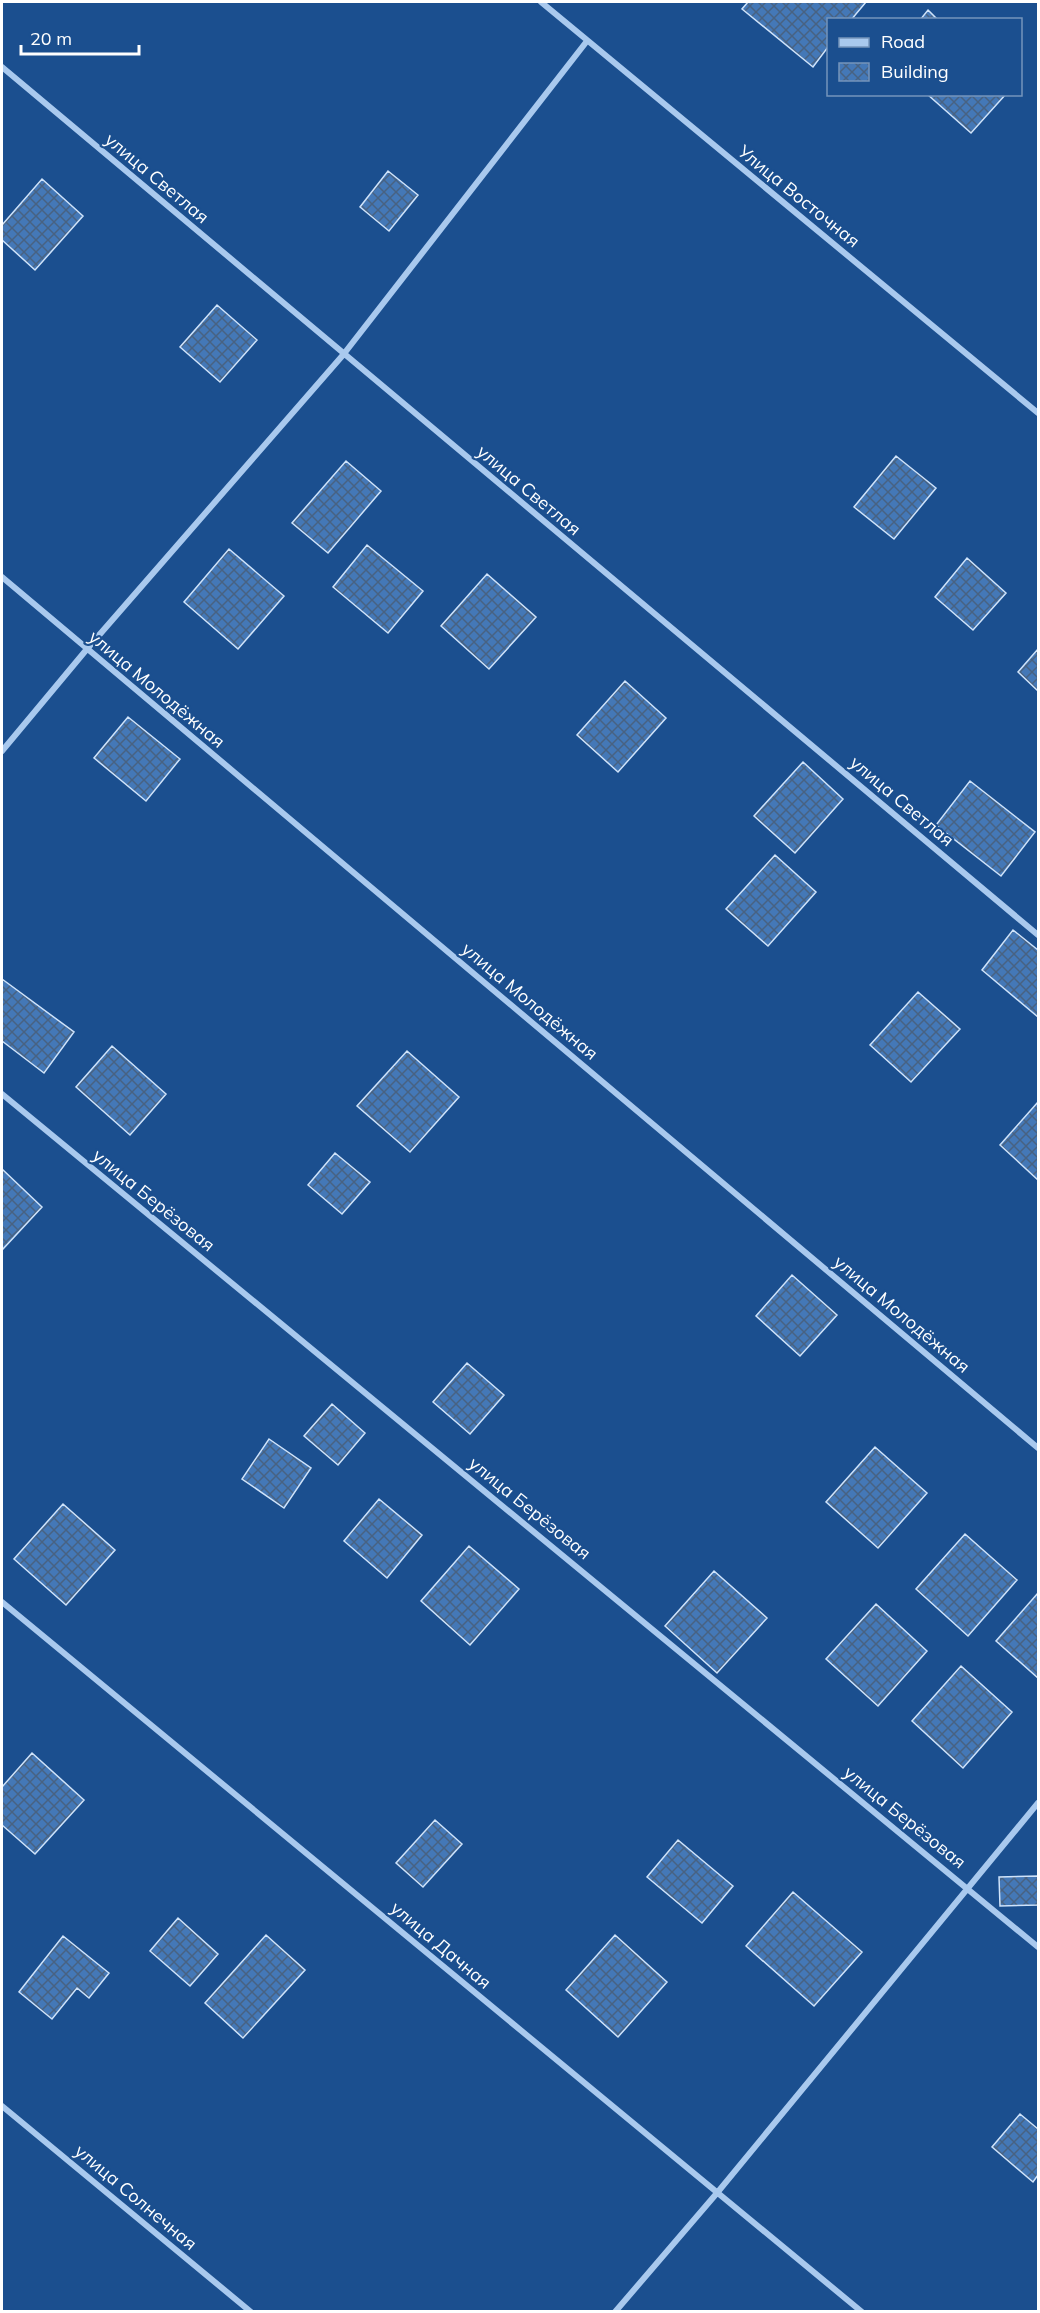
<svg xmlns="http://www.w3.org/2000/svg" width="1040" height="2313" viewBox="0 0 1040 2313" font-family="Mulish,sans-serif">
	<defs>
		<pattern id="building-cross-hatch" width="8" height="8" patternUnits="userSpaceOnUse" patternTransform="scale(1.5)"><rect width="8" height="8" fill="#4478b7"/><path d="M0 0l8 8M0 8l8-8" fill="none" stroke="#486282"/></pattern>
	</defs>
	<rect width="100%" height="100%" fill="#1b4f8f"/>
	<!-- building -->
	<path fill="url(#building-cross-hatch)" stroke="#cfe3fa" stroke-width="1.5" d="M 748,2 L 866,2 L 851,20 L 828,20 L 828,47 L 813,67 L 742,9 Z
		M 928,10 L 938,20 L 920,20 Z
		M 927,94 L 1006,94 L 971,133 Z
		M 388,171 L 418,195 L 389,231 L 360,207 Z
		M 42,179 L 83,216 L 35,270 L 2,240 L 2,225 Z
		M 217,305 L 257,340 L 220,382 L 180,347 Z
		M 896,456 L 936,488 L 894,539 L 854,507 Z
		M 346,461 L 381,491 L 328,553 L 292,523 Z
		M 367,545 L 423,591 L 388,633 L 333,587 Z
		M 229,549 L 284,596 L 238,649 L 184,602 Z
		M 967,558 L 1006,593 L 973,630 L 935,597 Z
		M 487,574 L 536,617 L 489,669 L 441,626 Z
		M 1038,649 L 1038,691 L 1018,672 Z
		M 625,681 L 666,718 L 618,772 L 577,735 Z
		M 128,717 L 180,759 L 146,801 L 94,758 Z
		M 803,762 L 843,799 L 795,853 L 754,816 Z
		M 970,781 L 1035,832 L 1001,876 L 936,825 Z
		M 775,855 L 816,892 L 768,946 L 726,909 Z
		M 1013,930 L 1038,950 L 1038,1017 L 982,970 Z
		M 2,979 L 74,1032 L 44,1073 L 2,1041 Z
		M 918,992 L 960,1029 L 911,1082 L 870,1045 Z
		M 112,1046 L 166,1094 L 130,1135 L 76,1087 Z
		M 407,1051 L 459,1097 L 410,1152 L 357,1106 Z
		M 1038,1102 L 1038,1180 L 1000,1145 Z
		M 335,1153 L 370,1182 L 342,1214 L 308,1185 Z
		M 2,1169 L 42,1207 L 2,1250 Z
		M 792,1275 L 837,1315 L 800,1356 L 756,1316 Z
		M 467,1363 L 504,1395 L 470,1434 L 433,1402 Z
		M 332,1404 L 365,1433 L 338,1465 L 304,1436 Z
		M 269,1439 L 311,1468 L 284,1508 L 242,1479 Z
		M 875,1447 L 927,1493 L 878,1548 L 826,1502 Z
		M 379,1499 L 422,1535 L 387,1578 L 344,1541 Z
		M 63,1504 L 115,1550 L 66,1605 L 14,1559 Z
		M 965,1534 L 1017,1580 L 968,1636 L 916,1589 Z
		M 469,1546 L 519,1589 L 470,1645 L 421,1601 Z
		M 714,1571 L 767,1618 L 717,1673 L 665,1626 Z
		M 1038,1593 L 1038,1678 L 996,1641 Z
		M 876,1604 L 927,1651 L 878,1706 L 826,1659 Z
		M 961,1666 L 1012,1712 L 963,1768 L 912,1721 Z
		M 32,1753 L 84,1800 L 35,1854 L 2,1825 L 2,1787 Z
		M 435,1820 L 462,1844 L 423,1887 L 396,1863 Z
		M 678,1840 L 733,1886 L 702,1923 L 647,1877 Z
		M 1038,1876 L 1038,1905 L 1000,1906 L 999,1877 Z
		M 793,1892 L 862,1952 L 814,2006 L 746,1946 Z
		M 178,1918 L 218,1954 L 190,1986 L 150,1951 Z
		M 266,1935 L 305,1970 L 243,2038 L 205,2003 Z
		M 615,1935 L 667,1982 L 618,2037 L 566,1990 Z
		M 63,1936 L 109,1973 L 89,1998 L 77,1988 L 52,2019 L 19,1992 Z
		M 1020,2114 L 1038,2129 L 1038,2175 L 1033,2182 L 992,2147 Z"/>
	<g fill="none" stroke-linecap="round" stroke-linejoin="round">
		<!-- street -->
		<path stroke="#a9c9ee" stroke-width="6" d="M 541,2 L 1038,413
			M 2,67 L 1038,935
			M 2,577 L 1038,1448
			M 2,751 L 87,649 L 343,355 L 587,41
			M 2,1094 L 1038,1947
			M 2,1602 L 862,2312
			M 2,2106 L 251,2312
			M 615,2312 L 717,2193 L 1038,1803"/>
	</g>
	<g text-anchor="middle" dominant-baseline="central" stroke-width="4.5" stroke-linejoin="round" paint-order="stroke">
		<!-- street labels -->
		<g font-size="18" fill="#fff" stroke="#1b4f8f">
			<text transform="translate(157 178) rotate(40)">улица Светлая</text>
			<text transform="translate(799 196) rotate(39)">Улица Восточная</text>
			<text transform="translate(529 490) rotate(40)">улица Светлая</text>
			<text transform="translate(157 689) rotate(40)">улица Молодёжная</text>
			<text transform="translate(902 801) rotate(40)">улица Светлая</text>
			<text transform="translate(530 1001) rotate(40)">улица Молодёжная</text>
			<text transform="translate(154 1200) rotate(39)">улица Берёзовая</text>
			<text transform="translate(902 1314) rotate(40)">улица Молодёжная</text>
			<text transform="translate(530 1508) rotate(39)">улица Берёзовая</text>
			<text transform="translate(905 1817) rotate(39)">улица Берёзовая</text>
			<text transform="translate(441 1945) rotate(40)">улица Дачная</text>
			<text transform="translate(136 2197) rotate(40)">улица Солнечная</text>
		</g>
	</g>
	<!-- border -->
	<rect width="1040" height="2313" fill="none" stroke="#ffffff" stroke-width="6"/>
	<!-- legend -->
	<rect x="827" y="18" width="195" height="78" fill="#1b4f8f" stroke="#7695bc" stroke-width="1.5"/>
	<rect x="839" y="38" width="30" height="9" fill="#a9c9ee" stroke="#7695bc" stroke-width="1.5"/>
	<text x="881" y="48" font-size="18" fill="#ffffff">Road</text>
	<rect x="839" y="63" width="30" height="18" fill="url(#building-cross-hatch)" stroke="#7695bc" stroke-width="1.5"/>
	<text x="881" y="78" font-size="18" fill="#ffffff">Building</text>
	<!-- scale -->
	<path d="M21 45v9h118v-9" fill="none" stroke="#ffffff" stroke-width="3"/>
	<text x="30" y="45" font-size="18" fill="#ffffff" stroke="#1b4f8f" stroke-width="4.5" paint-order="stroke">20 m</text>
</svg>
